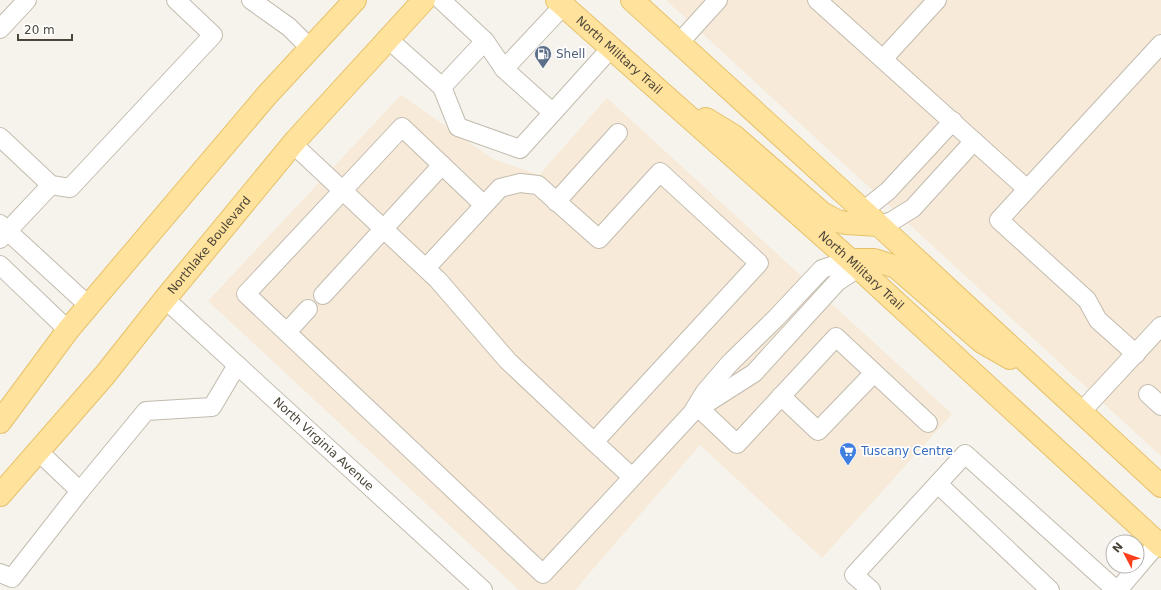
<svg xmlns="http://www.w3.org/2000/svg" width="1161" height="590" viewBox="0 0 1161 590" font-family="'DejaVu Sans',sans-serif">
	<rect width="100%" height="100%" fill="#f6f3ec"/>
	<!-- commercial -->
	<path fill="#f7ead8" d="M 666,0 L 1161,0 L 1161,456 L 1113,412 Z
		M 401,95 L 493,159 L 539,175 L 607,98 L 952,414 L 822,558 L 700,445 L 575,590 L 519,590 L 208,301 Z"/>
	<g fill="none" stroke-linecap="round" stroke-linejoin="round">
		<defs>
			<g id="minor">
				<path d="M 251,0 L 289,27 L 310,48"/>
				<path d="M 817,0 L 1027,189"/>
				<path d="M 0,29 L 27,0"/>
				<path d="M 388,39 L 442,87 L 485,41 L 441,0"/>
				<path d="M 485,41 L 504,69"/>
				<path d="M 679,43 L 718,0"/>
				<path d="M 883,59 L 937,0"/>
				<path d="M 442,87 L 458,127 L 520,149 L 611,48"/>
				<path d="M 552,112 L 504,69 L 563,6"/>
				<path d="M 0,137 L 51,185 L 70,188 L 213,35 L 176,0"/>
				<path d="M 293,144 L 438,280 L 508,361 L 594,442 L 759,263 L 660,172 L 599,239 L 538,185 L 520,183 L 500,188 L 426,268"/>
				<path d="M 556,202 L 618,133"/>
				<path d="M 484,205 L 402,127 L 246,294 L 543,574 L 692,413 L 705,392 L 730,363 L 776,318 L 822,269 L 850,260"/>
				<path d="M 863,211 L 888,191 L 953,121"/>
				<path d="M 0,224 L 89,306"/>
				<path d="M 879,225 L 892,221 L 913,208 L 974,141"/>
				<path d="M 0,239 L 51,185"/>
				<path d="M 0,265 L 68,330"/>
				<path d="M 323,295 L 442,165"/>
				<path id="s1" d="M 165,299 L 483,590"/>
				<path d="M 287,332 L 308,309"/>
				<path d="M 1136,354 L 1098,320 L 1087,300 L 999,220 L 1161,44"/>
				<path d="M 1148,394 L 1161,406"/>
				<path d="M 781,396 L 818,431 L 874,373"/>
				<path d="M 699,408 L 737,444 L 836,337 L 928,423"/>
				<path d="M 696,410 L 754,373 L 837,282 L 858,268"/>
				<path d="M 1081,412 L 1161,326"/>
				<path d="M 594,442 L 632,477"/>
				<path d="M 38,451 L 80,491 L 146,411 L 212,407 L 237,365"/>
				<path d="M 938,484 L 1050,590"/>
				<path d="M 0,573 L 12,578 L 80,491"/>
				<path d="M 871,590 L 854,575 L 965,454 L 1116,590"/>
				<path d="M 1118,590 L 1158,543"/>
			</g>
			<g id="major">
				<path id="s2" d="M 557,0 L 850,260 L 1161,546"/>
				<path d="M 632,0 L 879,225 L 1161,486"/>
				<path d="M 706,119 L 734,136 L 822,213 L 837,221 L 846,223 L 879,225"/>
				<path d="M 850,260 L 874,260 L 896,267 L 982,342 L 1010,358"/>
				<path d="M 0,422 L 68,330 L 267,95 L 355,0"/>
				<path id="s3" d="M 0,495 L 104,376 L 165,299 L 296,140 L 424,0"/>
			</g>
		</defs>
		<!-- minor casing -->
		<use href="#minor" stroke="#c2bbae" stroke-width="20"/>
		<!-- major casing -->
		<use href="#major" stroke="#e6c16a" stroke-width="24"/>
		<!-- minor -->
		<use href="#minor" stroke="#fff" stroke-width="18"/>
		<!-- major -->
		<use href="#major" stroke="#ffe39c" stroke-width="22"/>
	</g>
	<!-- icons -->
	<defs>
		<symbol id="fuel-pin" viewBox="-11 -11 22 30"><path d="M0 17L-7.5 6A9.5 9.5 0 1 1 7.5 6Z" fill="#5c6f8a" stroke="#fff"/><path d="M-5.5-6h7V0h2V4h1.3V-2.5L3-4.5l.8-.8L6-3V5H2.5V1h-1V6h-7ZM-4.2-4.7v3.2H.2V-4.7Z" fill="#fff"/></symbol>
		<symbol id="supermarket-pin" viewBox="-11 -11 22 30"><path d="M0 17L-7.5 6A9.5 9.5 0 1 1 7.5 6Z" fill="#3f7fe0" stroke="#fff"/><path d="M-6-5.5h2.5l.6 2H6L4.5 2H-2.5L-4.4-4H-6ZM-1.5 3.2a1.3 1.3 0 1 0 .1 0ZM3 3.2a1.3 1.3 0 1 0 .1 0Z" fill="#fff"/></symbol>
	</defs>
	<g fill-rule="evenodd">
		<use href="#fuel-pin" x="533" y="44" width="20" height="27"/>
		<use href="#supermarket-pin" x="838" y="441" width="20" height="27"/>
	</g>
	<g text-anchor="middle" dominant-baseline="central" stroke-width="3.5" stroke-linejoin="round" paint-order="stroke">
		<!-- service labels -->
		<g font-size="12" fill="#4e5e75" stroke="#fff" text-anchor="start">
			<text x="556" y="54">Shell</text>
		</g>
		<!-- street labels -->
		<g font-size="12" fill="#4b4439" stroke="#fff">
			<text stroke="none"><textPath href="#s2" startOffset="83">North Military Trail</textPath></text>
			<text stroke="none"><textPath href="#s3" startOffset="326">Northlake Boulevard</textPath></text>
			<text stroke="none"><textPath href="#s2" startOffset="407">North Military Trail</textPath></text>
			<text stroke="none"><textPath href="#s1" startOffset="215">North Virginia Avenue</textPath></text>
		</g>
		<!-- shop labels -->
		<g font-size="12" fill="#366cbe" stroke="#fff" text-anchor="start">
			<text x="861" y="451">Tuscany Centre</text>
		</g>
	</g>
	<!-- north arrow -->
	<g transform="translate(1125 554) rotate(311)"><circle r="19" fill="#ffffff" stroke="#b7b4b0"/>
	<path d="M0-3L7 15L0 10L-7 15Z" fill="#fc3f1d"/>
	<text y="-6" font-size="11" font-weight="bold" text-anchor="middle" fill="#4b4439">N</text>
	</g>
	<!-- scale -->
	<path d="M18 34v6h54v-6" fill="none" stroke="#4b4439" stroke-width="2"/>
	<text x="24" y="34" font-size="12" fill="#4b4439" stroke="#ffffff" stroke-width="3" paint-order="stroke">20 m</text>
</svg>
